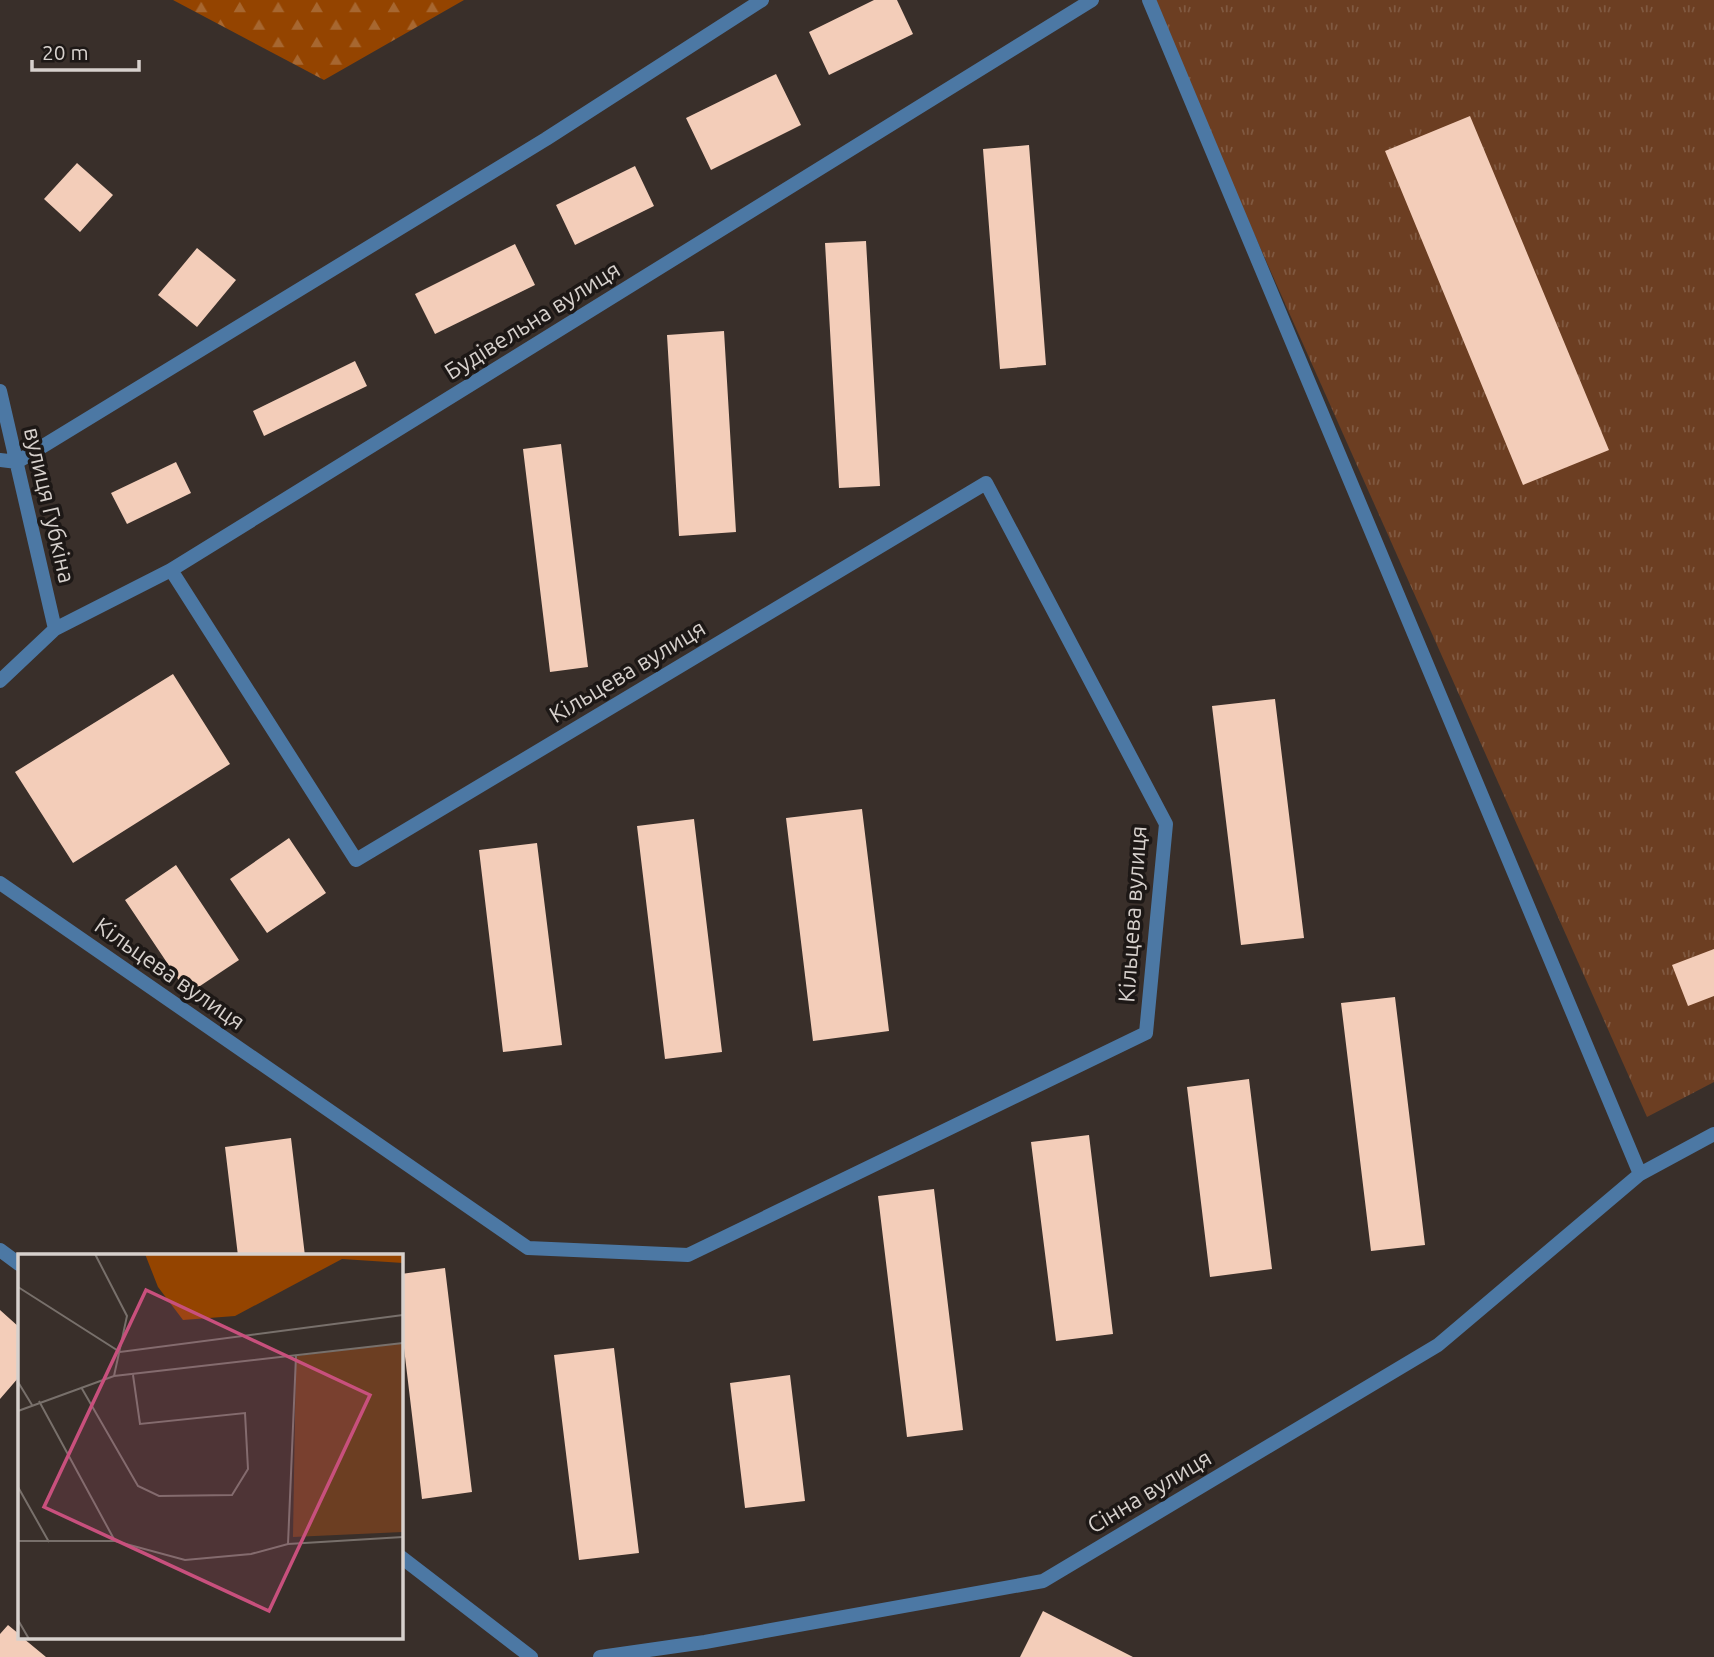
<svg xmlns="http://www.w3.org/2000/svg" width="1714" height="1657" viewBox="0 0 1714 1657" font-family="Ubuntu,sans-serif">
	<defs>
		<pattern id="grass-tufts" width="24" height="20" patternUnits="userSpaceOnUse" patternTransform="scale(1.75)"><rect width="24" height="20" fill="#6c3e22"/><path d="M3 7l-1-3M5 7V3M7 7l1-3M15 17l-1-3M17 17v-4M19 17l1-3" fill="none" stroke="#805941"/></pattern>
		<pattern id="forest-firs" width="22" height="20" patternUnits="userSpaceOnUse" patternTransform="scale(1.75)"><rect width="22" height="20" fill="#944400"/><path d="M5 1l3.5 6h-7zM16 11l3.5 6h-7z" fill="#a76730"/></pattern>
	</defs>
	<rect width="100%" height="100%" fill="#392f2a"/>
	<!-- grass -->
	<path fill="url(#grass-tufts)" d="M 1150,0 L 1714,0 L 1714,1082 L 1647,1117 Z"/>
	<!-- forest -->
	<path fill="url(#forest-firs)" d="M 173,0 L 464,0 L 324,80 Z"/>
	<!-- building -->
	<path fill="#f3cdb9" d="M 874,0 L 897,0 L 913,34 L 829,75 L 809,32 Z
		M 776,74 L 801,125 L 711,170 L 686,118 Z
		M 1470,116 L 1609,450 L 1523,485 L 1385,151 Z
		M 1029,145 L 1046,365 L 1000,369 L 983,149 Z
		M 77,163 L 113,195 L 80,232 L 44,199 Z
		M 635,166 L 654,206 L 575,245 L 556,205 Z
		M 866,241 L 880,486 L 839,488 L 825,243 Z
		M 515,244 L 535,285 L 435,334 L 415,294 Z
		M 197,248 L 236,280 L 197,327 L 158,295 Z
		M 724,331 L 736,532 L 679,536 L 667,335 Z
		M 355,361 L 367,386 L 264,436 L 253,411 Z
		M 561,444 L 588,667 L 550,672 L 523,449 Z
		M 176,462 L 191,493 L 127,524 L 111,493 Z
		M 173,674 L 230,764 L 73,863 L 15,772 Z
		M 1275,699 L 1304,938 L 1241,945 L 1212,706 Z
		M 862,809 L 889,1031 L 813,1041 L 786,818 Z
		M 694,819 L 722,1052 L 665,1059 L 637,826 Z
		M 289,838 L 326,893 L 267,933 L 230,879 Z
		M 537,843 L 562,1045 L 503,1052 L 479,850 Z
		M 176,865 L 239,960 L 188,994 L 125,900 Z
		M 1714,949 L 1714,996 L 1688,1006 L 1672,965 Z
		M 1395,997 L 1425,1245 L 1371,1251 L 1341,1003 Z
		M 1249,1079 L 1272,1269 L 1210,1277 L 1187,1087 Z
		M 1089,1135 L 1113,1334 L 1056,1341 L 1031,1142 Z
		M 291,1138 L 305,1256 L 238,1256 L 225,1147 Z
		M 934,1189 L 963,1430 L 907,1437 L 878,1196 Z
		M 445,1268 L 472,1492 L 422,1499 L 401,1323 L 401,1274 Z
		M 0,1310 L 19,1327 L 19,1377 L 0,1399 Z
		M 614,1348 L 639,1553 L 579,1560 L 554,1355 Z
		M 790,1375 L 805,1501 L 745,1508 L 730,1383 Z
		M 1043,1611 L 1133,1657 L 1020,1657 Z
		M 8,1625 L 19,1634 L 19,1638 L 23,1638 L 46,1657 L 0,1657 L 0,1634 Z"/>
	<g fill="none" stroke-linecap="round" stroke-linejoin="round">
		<!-- street -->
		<path stroke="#4c78a4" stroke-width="14" d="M 1149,0 L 1640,1174
			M 0,391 L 55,629
			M 0,460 L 17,462 L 546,139 L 762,0
			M 0,681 L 55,629 L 171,570 L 1092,0
			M 0,883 L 528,1248 L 688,1255 L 1146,1033 L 1166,824 L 986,483 L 356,860 L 171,570
			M 0,1250 L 19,1264
			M 401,1557 L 531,1657
			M 600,1657 L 705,1642 L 1043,1581 L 1438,1345 L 1640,1174 L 1714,1134"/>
	</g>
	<g text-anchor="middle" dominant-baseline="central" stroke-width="7" stroke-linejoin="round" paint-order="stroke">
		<!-- street labels -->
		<g font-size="23" fill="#d7d1cd" stroke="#1d1816">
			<text transform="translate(532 320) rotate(-32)">Будівельна вулиця</text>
			<text transform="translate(50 505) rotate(77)">вулиця Губкіна</text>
			<text transform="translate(627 671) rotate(-31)">Кільцева вулиця</text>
			<text transform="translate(1132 914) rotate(-86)">Кільцева вулиця</text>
			<text transform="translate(170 973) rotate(35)">Кільцева вулиця</text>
			<text transform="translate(1149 1491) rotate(-31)">Сінна вулиця</text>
		</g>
	</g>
	<!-- overview -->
	<g transform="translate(18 1254)">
		<rect width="385" height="385" fill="#392f2a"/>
		<path d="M 385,89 L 385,278 L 275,283 L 278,102 Z" fill="#6c3e22"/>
		<path d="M 127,0 L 385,0 L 385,9 L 324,5 L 217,62 L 165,66 L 140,33 Z" fill="#944400"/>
		<path fill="none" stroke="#78706b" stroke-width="2" d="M 77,0 L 109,62 L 96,122M 0,33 L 102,98 L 385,61M 0,128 L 14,151M 63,133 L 120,232 L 141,242 L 214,241 L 230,215 L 227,159 L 122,170 L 115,121M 21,147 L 97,287M 0,157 L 96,122 L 385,89M 0,233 L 31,288M 0,287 L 97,287 L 167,306 L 233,300 L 270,290 L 385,283M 270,290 L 278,102M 0,366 L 11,385"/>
		<path fill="#c8507d" fill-opacity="0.15" stroke="#c8507d" stroke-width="3.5" d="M 128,36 L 352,141 L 251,357 L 26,253 Z"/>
		<rect width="385" height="385" fill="none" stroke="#d7d1cd" stroke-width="3.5"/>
	</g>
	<!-- scale -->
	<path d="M32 60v10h107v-10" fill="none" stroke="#d7d1cd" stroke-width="3.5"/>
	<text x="42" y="60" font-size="21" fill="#d7d1cd" stroke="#1d1816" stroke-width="5" paint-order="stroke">20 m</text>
</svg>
